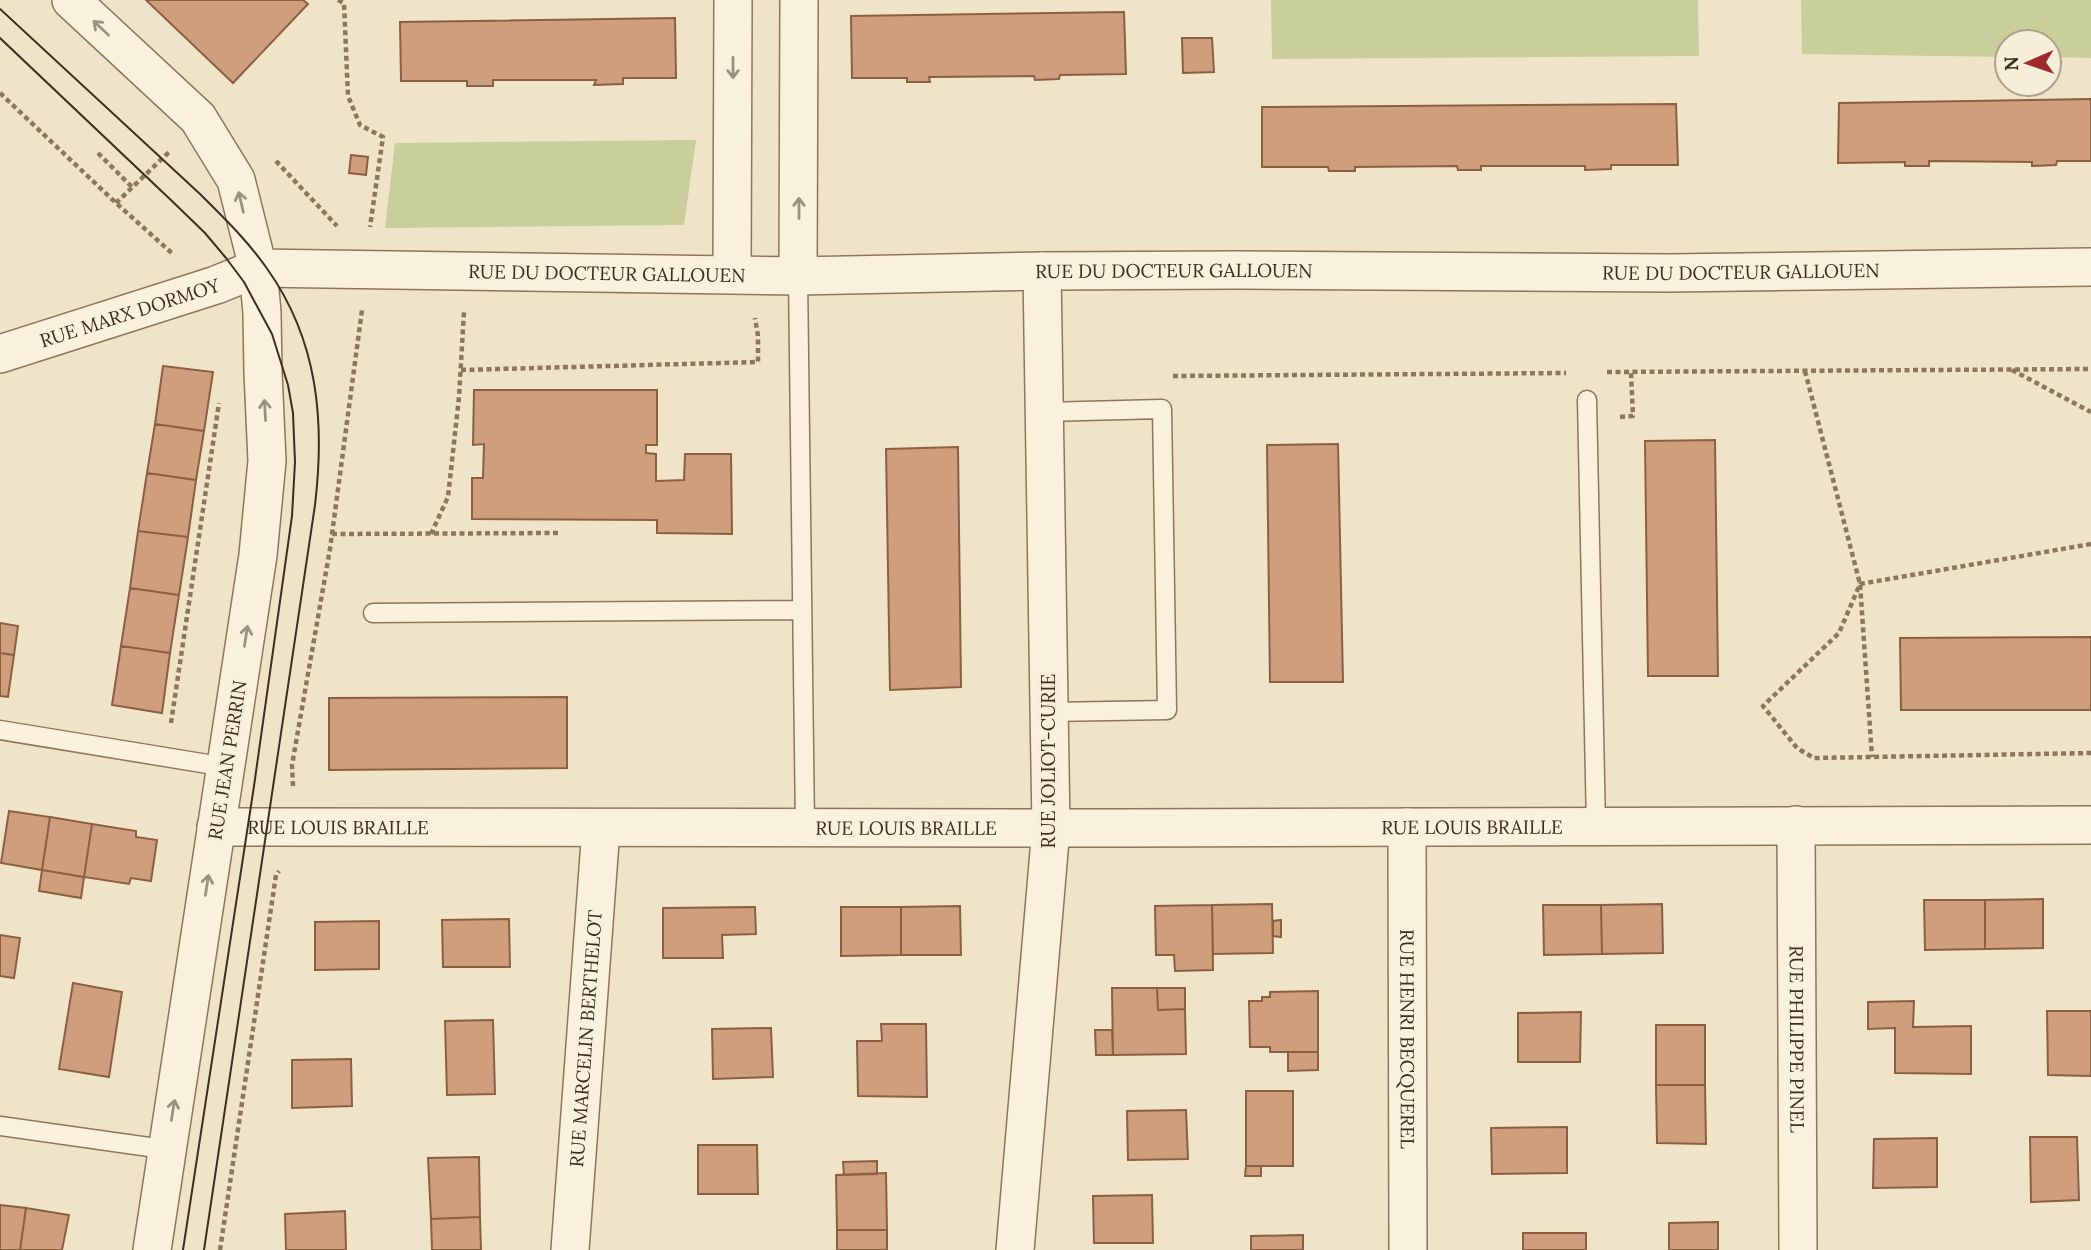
<svg xmlns="http://www.w3.org/2000/svg" width="2091" height="1250" viewBox="0 0 2091 1250" font-family="Lora,serif">
	<rect width="100%" height="100%" fill="#f0e4c8"/>
	<!-- green -->
	<path fill="#c9cf9b" d="M 1271,0 L 1698,0 L 1699,56 L 1272,59 Z
		M 1801,0 L 2091,0 L 2091,58 L 2049,57 L 2049,42 L 2007,42 L 2007,57 L 1802,54 Z
		M 696,140 L 684,225 L 385,228 L 395,143 Z"/>
	<!-- building -->
	<path fill="#cf9f7d" stroke="#8d5f41" stroke-width="2" d="M 146,0 L 303,0 L 308,4 L 233,83 Z
		M 1124,12 L 1126,74 L 1060,75 L 1059,79 L 1035,80 L 1034,76 L 929,77 L 930,82 L 907,82 L 907,78 L 852,78 L 851,16 Z
		M 675,18 L 676,78 L 623,78 L 623,84 L 594,85 L 596,80 L 493,80 L 493,86 L 467,86 L 467,81 L 401,81 L 400,22 Z
		M 1182,38 L 1212,38 L 1214,72 L 1183,73 Z
		M 2091,99 L 2091,161 L 2057,161 L 2056,165 L 2032,166 L 2032,162 L 1929,161 L 1929,166 L 1905,166 L 1905,162 L 1838,163 L 1839,103 Z
		M 1676,104 L 1678,165 L 1611,165 L 1611,169 L 1585,170 L 1585,166 L 1481,166 L 1481,170 L 1458,170 L 1457,166 L 1355,167 L 1355,171 L 1329,171 L 1328,167 L 1262,167 L 1262,107 Z
		M 351,155 L 368,157 L 366,175 L 349,173 Z
		M 163,366 L 213,372 L 204,431 L 155,424 Z
		M 474,390 L 657,390 L 657,445 L 646,445 L 646,453 L 656,454 L 656,481 L 684,480 L 685,454 L 731,454 L 732,534 L 657,533 L 657,520 L 472,519 L 472,478 L 483,478 L 484,444 L 473,445 Z
		M 155,424 L 204,431 L 196,480 L 147,473 Z
		M 1715,440 L 1718,676 L 1648,676 L 1645,441 Z
		M 1338,444 L 1343,682 L 1270,682 L 1267,445 Z
		M 958,447 L 961,687 L 890,690 L 886,449 Z
		M 147,473 L 196,480 L 188,537 L 138,531 Z
		M 138,531 L 188,537 L 179,595 L 130,588 Z
		M 130,588 L 179,595 L 170,653 L 121,646 Z
		M 0,623 L 18,626 L 14,655 L 0,653 Z
		M 2091,637 L 2091,710 L 1901,710 L 1900,638 Z
		M 121,646 L 170,653 L 162,713 L 112,705 Z
		M 0,653 L 14,655 L 8,697 L 0,696 Z
		M 567,697 L 567,768 L 329,770 L 329,698 Z
		M 9,811 L 50,817 L 42,870 L 1,863 Z
		M 50,817 L 92,824 L 84,877 L 42,870 Z
		M 92,824 L 136,831 L 136,837 L 157,840 L 151,881 L 131,878 L 129,884 L 84,877 Z
		M 42,870 L 84,877 L 81,898 L 39,891 Z
		M 2043,899 L 2043,948 L 1985,949 L 1985,900 Z
		M 1924,900 L 1985,900 L 1985,949 L 1925,950 Z
		M 1272,904 L 1273,953 L 1213,954 L 1212,905 Z
		M 1662,904 L 1663,953 L 1602,954 L 1601,905 Z
		M 1212,905 L 1213,970 L 1175,971 L 1174,955 L 1156,955 L 1155,906 Z
		M 1543,905 L 1601,905 L 1602,954 L 1544,955 Z
		M 960,906 L 961,955 L 901,955 L 901,907 Z
		M 755,907 L 756,934 L 722,935 L 723,958 L 663,958 L 663,908 Z
		M 841,907 L 901,907 L 901,955 L 841,956 Z
		M 509,919 L 510,967 L 443,967 L 442,920 Z
		M 1281,920 L 1281,937 L 1273,936 L 1273,921 Z
		M 379,921 L 379,969 L 315,970 L 315,922 Z
		M 0,935 L 20,938 L 14,978 L 0,976 Z
		M 73,983 L 122,992 L 109,1077 L 59,1069 Z
		M 1112,988 L 1157,988 L 1158,1010 L 1185,1009 L 1186,1054 L 1113,1055 Z
		M 1157,988 L 1185,988 L 1185,1009 L 1158,1010 Z
		M 1318,991 L 1318,1052 L 1270,1052 L 1270,1047 L 1250,1047 L 1249,1001 L 1262,1001 L 1262,997 L 1270,997 L 1270,992 Z
		M 1914,1001 L 1913,1027 L 1971,1026 L 1971,1074 L 1895,1073 L 1895,1028 L 1868,1029 L 1868,1002 Z
		M 2047,1011 L 2091,1011 L 2091,1076 L 2048,1075 Z
		M 1581,1012 L 1580,1062 L 1518,1062 L 1518,1013 Z
		M 493,1020 L 495,1094 L 447,1095 L 445,1021 Z
		M 881,1024 L 926,1024 L 927,1097 L 858,1096 L 857,1041 L 882,1041 Z
		M 1656,1025 L 1705,1025 L 1705,1085 L 1656,1085 Z
		M 771,1028 L 773,1077 L 713,1079 L 712,1029 Z
		M 1095,1030 L 1112,1030 L 1113,1055 L 1096,1055 Z
		M 1288,1052 L 1318,1052 L 1318,1070 L 1288,1071 Z
		M 351,1059 L 352,1106 L 292,1108 L 292,1060 Z
		M 1656,1085 L 1705,1085 L 1706,1144 L 1657,1143 Z
		M 1246,1091 L 1293,1091 L 1293,1166 L 1246,1166 Z
		M 1186,1110 L 1188,1159 L 1128,1160 L 1127,1111 Z
		M 1567,1127 L 1567,1173 L 1492,1174 L 1491,1128 Z
		M 2030,1137 L 2077,1137 L 2079,1200 L 2031,1202 Z
		M 1937,1138 L 1937,1187 L 1873,1188 L 1874,1139 Z
		M 698,1145 L 757,1145 L 758,1194 L 698,1194 Z
		M 479,1157 L 480,1217 L 431,1219 L 428,1158 Z
		M 877,1161 L 877,1174 L 844,1175 L 843,1162 Z
		M 1246,1166 L 1261,1166 L 1261,1176 L 1245,1176 Z
		M 886,1173 L 887,1230 L 837,1230 L 836,1175 Z
		M 1152,1195 L 1153,1243 L 1094,1243 L 1093,1196 Z
		M 0,1205 L 26,1208 L 20,1250 L 0,1250 Z
		M 26,1208 L 69,1215 L 62,1250 L 20,1250 Z
		M 345,1211 L 346,1250 L 286,1250 L 285,1214 Z
		M 480,1217 L 481,1250 L 432,1250 L 431,1219 Z
		M 1718,1222 L 1718,1250 L 1669,1250 L 1669,1223 Z
		M 837,1230 L 887,1230 L 887,1250 L 837,1250 Z
		M 1523,1233 L 1586,1233 L 1586,1250 L 1523,1250 Z
		M 1303,1235 L 1303,1250 L 1251,1250 L 1251,1236 Z"/>
	<g fill="none" stroke-linecap="round" stroke-linejoin="round">
		<defs>
			<path id="lane" d="M 798,276 L 805,828
				M 1587,400 L 1596,826
				M 1044,412 L 1162,409 L 1167,710 L 1049,712
				M 373,613 L 802,610
				M 0,730 L 226,767
				M 0,1126 L 149,1147 L 167,1152"/>
			<g id="street">
				<path d="M 71,0 L 198,118 L 236,180 L 258,268 L 262,313 L 263,372 L 267,461 L 258,555 L 152,1250"/>
				<path d="M 732,274 L 733,0"/>
				<path d="M 798,276 L 799,0"/>
				<path id="s1" d="M 0,354 L 216,285 L 258,268 L 798,276 L 1042,271 L 1238,270 L 1669,273 L 2091,267"/>
				<path id="s2" d="M 1796,825 L 1798,1250"/>
				<path id="s3" d="M 216,827 L 1124,828 L 2091,825"/>
				<path id="s4" d="M 1407,827 L 1408,1250"/>
				<path id="s5" d="M 570,1250 L 601,828"/>
				<path d="M 1015,1250 L 1051,828 L 1042,271"/>
			</g>
		</defs>
		<!-- lane casing -->
		<use href="#lane" stroke="#8d765c" stroke-width="21"/>
		<!-- street casing -->
		<use href="#street" stroke="#8d765c" stroke-width="40"/>
		<!-- path -->
		<path stroke="#8d765c" stroke-width="4.5" stroke-dasharray="5 3.5" stroke-linecap="butt" d="M 338,0 L 344,3 L 348,96 L 360,125 L 383,137 L 370,227
			M 0,93 L 116,203 L 174,255
			M 98,153 L 133,188
			M 276,161 L 337,226
			M 116,203 L 169,152
			M 461,370 L 758,362 L 758,336 L 755,318
			M 2012,370 L 2091,412
			M 1805,371 L 1860,584 L 1872,757
			M 1607,372 L 2091,369
			M 1173,376 L 1566,373
			M 1620,417 L 1633,416 L 1631,372
			M 332,534 L 560,533
			M 431,534 L 448,497 L 459,397 L 464,312
			M 2091,544 L 1860,584 L 1839,633 L 1763,706 L 1797,748 L 1814,758 L 2091,753
			M 171,723 L 219,403
			M 293,786 L 292,765 L 330,549 L 362,310
			M 220,1250 L 276,875 L 279,871"/>
		<!-- lane -->
		<use href="#lane" stroke="#faf1dc" stroke-width="18"/>
		<!-- street -->
		<use href="#street" stroke="#faf1dc" stroke-width="37"/>
		<!-- tram -->
		<path stroke="#3d2e20" stroke-width="2" d="M 0,9 L 200,194 C 224,218 248,241 268,270 C 318,341 325,421 315,505 L 204,1250
			M 0,38 L 173,202 L 205,233 L 226,258 L 244,282 L 272,334 L 288,385 L 293,413 L 295,462 L 292,516 L 254,786 L 183,1250"/>
	</g>
	<!-- one-way arrows -->
	<defs><path id="oneway-shaft" d="M-6 0H5M1.5-3L5.5 0L1.5 3" fill="none" stroke-width="1.6" stroke-linecap="round" stroke-linejoin="round" transform="scale(1.75)"/></defs>
	<g stroke="#9c907e">
		<use href="#oneway-shaft" transform="translate(101 28) rotate(-137)"/>
		<use href="#oneway-shaft" transform="translate(733 68) rotate(90)"/>
		<use href="#oneway-shaft" transform="translate(241 202) rotate(-103)"/>
		<use href="#oneway-shaft" transform="translate(799 208) rotate(-90)"/>
		<use href="#oneway-shaft" transform="translate(265 410) rotate(-93)"/>
		<use href="#oneway-shaft" transform="translate(246 636) rotate(-81)"/>
		<use href="#oneway-shaft" transform="translate(207 885) rotate(-81)"/>
		<use href="#oneway-shaft" transform="translate(173 1110) rotate(-81)"/>
	</g>
	<g text-anchor="middle" dominant-baseline="central" stroke-width="5" stroke-linejoin="round" paint-order="stroke">
		<!-- street labels -->
		<g font-size="19" fill="#3d2e20" stroke="#f7eed8">
			<text stroke="none"><textPath href="#s1" startOffset="1188">RUE DU DOCTEUR GALLOUEN</textPath></text>
			<text stroke="none"><textPath href="#s1" startOffset="1755">RUE DU DOCTEUR GALLOUEN</textPath></text>
			<text stroke="none"><textPath href="#s1" startOffset="621">RUE DU DOCTEUR GALLOUEN</textPath></text>
			<text stroke="none"><textPath href="#s1" startOffset="136">RUE MARX DORMOY</textPath></text>
			<text transform="translate(227 760) rotate(-81)">RUE JEAN PERRIN</text>
			<text transform="translate(1048 761) rotate(-90)">RUE JOLIOT-CURIE</text>
			<text stroke="none"><textPath href="#s3" startOffset="1256">RUE LOUIS BRAILLE</textPath></text>
			<text stroke="none"><textPath href="#s3" startOffset="122">RUE LOUIS BRAILLE</textPath></text>
			<text stroke="none"><textPath href="#s3" startOffset="690">RUE LOUIS BRAILLE</textPath></text>
			<text stroke="none"><textPath href="#s4" startOffset="212">RUE HENRI BECQUEREL</textPath></text>
			<text stroke="none"><textPath href="#s2" startOffset="214">RUE PHILIPPE PINEL</textPath></text>
			<text stroke="none"><textPath href="#s5" startOffset="212">RUE MARCELIN BERTHELOT</textPath></text>
		</g>
	</g>
	<!-- north arrow -->
	<g transform="translate(2028 63) rotate(268)"><circle r="33" fill="#f7eed8" stroke="#ada18e" stroke-width="2"/>
	<path d="M0-5L12 26L0 18L-12 26Z" fill="#9e2a2b"/>
	<text y="-10" font-size="19" font-weight="bold" text-anchor="middle" fill="#3d2e20">N</text>
	</g>
</svg>
